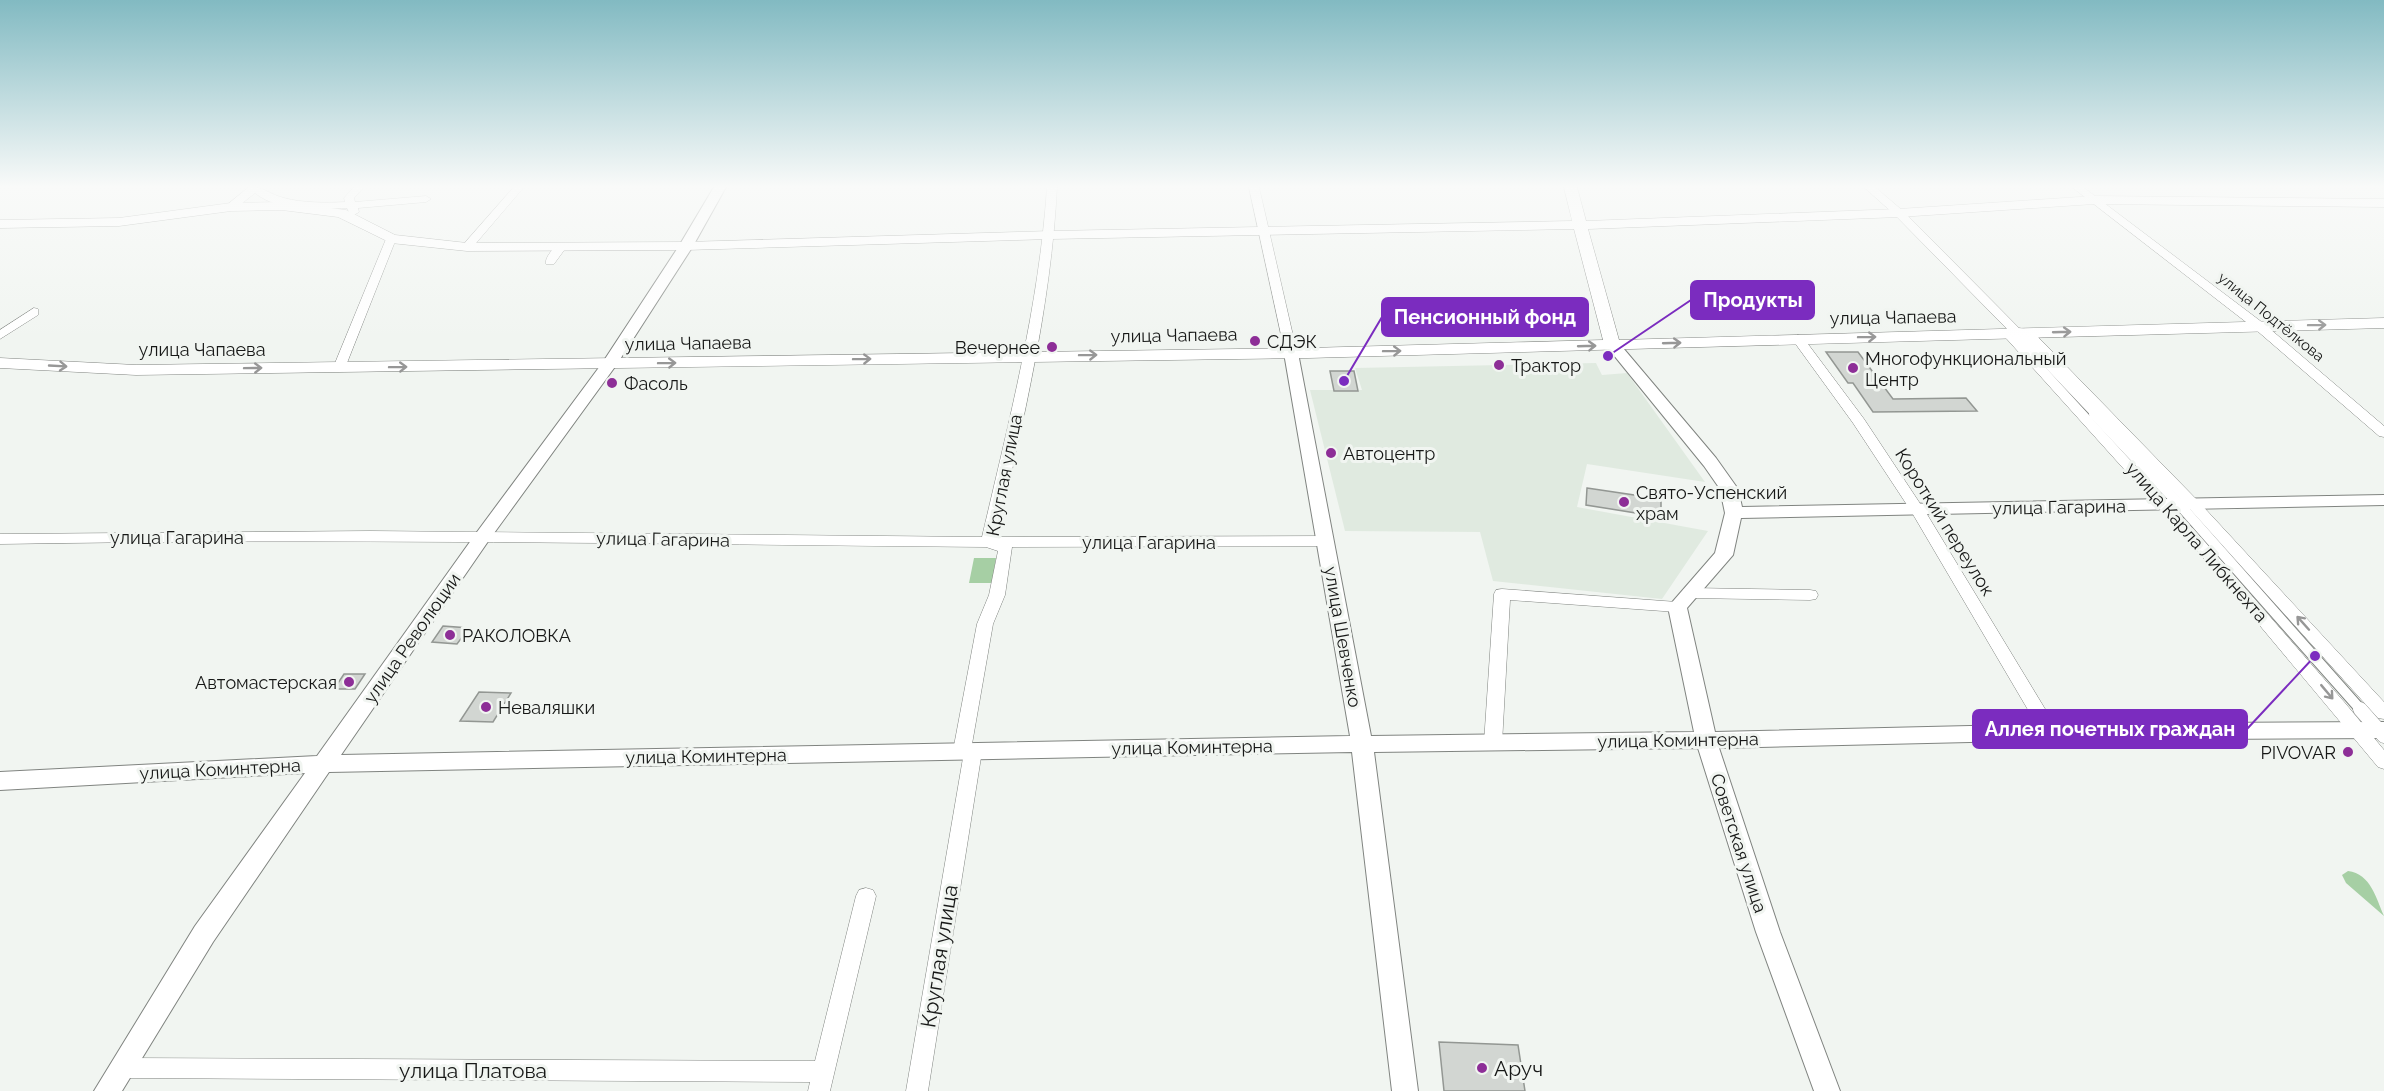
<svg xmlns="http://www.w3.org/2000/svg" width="2384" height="1091" viewBox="0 0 2384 1091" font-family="Raleway,sans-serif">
	<rect width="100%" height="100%" fill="#f1f5f1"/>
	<!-- built -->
	<path fill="#e0eae0" d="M 1596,363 L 1602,375 L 1627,373 L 1705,482 L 1587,464 L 1577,507 L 1708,531 L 1662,599 L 1493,581 L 1480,532 L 1345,531 L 1310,390 L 1362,390 L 1355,368 Z"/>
	<!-- green -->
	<path fill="#a6cfa4" d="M 974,558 L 996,558 L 992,583 L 969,583 Z
		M 2348,871 C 2371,874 2376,898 2384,916 L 2346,883 L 2342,875 Z"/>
	<!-- building -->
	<path fill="#d2d6d2" stroke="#939793" stroke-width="1.5" d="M 1826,352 L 1858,352 L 1893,399 L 1966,398 L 1977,411 L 1873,412 L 1853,383 L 1848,383 Z
		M 1330,371 L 1354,371 L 1358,391 L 1334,391 Z
		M 1587,488 L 1661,499 L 1661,517 L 1586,505 Z
		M 443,626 L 469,628 L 457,644 L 432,642 Z
		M 344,674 L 365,674 L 355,689 L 334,689 Z
		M 479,692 L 511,693 L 493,722 L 460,721 Z
		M 1439,1042 L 1518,1045 L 1525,1091 L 1444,1091 Z"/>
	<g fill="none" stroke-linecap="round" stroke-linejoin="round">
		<defs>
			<path id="pedestrian-far2" d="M 2018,333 L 2096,415"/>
			<path id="pedestrian-far1" d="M 2094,414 L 2179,504 L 2361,710"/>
			<path id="pedestrian" d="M 2360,709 L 2384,736"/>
			<path id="minor" d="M 249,187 C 262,186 271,195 284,198 C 303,203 325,203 345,202 L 344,198 L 354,187 L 364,187 L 354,198 L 355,202 L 426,196 L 431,199 L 426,202 L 358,208 L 359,212 L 354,215 L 350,214 L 347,208 C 318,209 278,212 255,193 L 235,209 L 227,209 L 227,205 Z
				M 514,187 L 524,187 L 471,249 L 463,249 L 463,245 Z
				M 1047,187 L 1057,187 C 1051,306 1023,421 997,537 L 1326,536 L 1333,541 L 1326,546 L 1012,547 L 1005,595 L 993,624 L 972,744 L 979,746 L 982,751 L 928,1091 L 906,1091 L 963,758 L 956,756 L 953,751 L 977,624 L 989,595 L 998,551 L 986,547 C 658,544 329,538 0,544 L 0,534 L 370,531 L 982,537 C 1009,421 1039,307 1047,187 Z
				M 1249,187 L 1259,187 L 1297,353 L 1295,356 L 1287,356 L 1285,353 Z
				M 1864,187 L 1875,187 L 1903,211 L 2019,328 L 2028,330 L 2037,336 L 2198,501 L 2384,702 L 2384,719 L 2378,718 L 2188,507 L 2029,341 L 2017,336 L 2205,542 L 2345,703 L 2384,750 L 2384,769 L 2378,767 L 2195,548 L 2005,337 L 2003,334 L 2008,330 L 1895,215 Z
				M 2072,187 L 2083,187 L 2263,323 L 2384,426 L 2384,437 L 2379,436 L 2255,329 Z
				M 391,236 L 396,239 L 345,368 L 343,371 L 335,371 L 333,368 L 386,239 Z
				M 561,244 L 567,247 L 565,249 L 554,264 L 546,264 C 544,259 554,245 561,244 Z
				M 34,308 L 38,309 L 38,315 L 0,339 L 0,330 Z
				M 1798,335 L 1802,336 L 1864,419 L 1925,511 L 2056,727 L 2059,732 L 2056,737 L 2050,739 L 2044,737 L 1911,511 L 1853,423 L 1792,339 Z
				M 1690,588 L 1810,590 L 1816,591 L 1818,595 L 1816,599 L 1810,600 L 1690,598 L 1684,597 L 1682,593 L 1684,589 Z
				M 1502,589 L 1677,602 L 1683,603 L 1685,607 L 1683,611 L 1677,612 L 1510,600 L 1502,743 L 1499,748 L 1493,750 L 1487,748 L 1484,743 L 1494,594 L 1496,590 Z
				M 866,888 L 873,890 L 876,896 L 830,1091 L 808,1091 L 810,1082 L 121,1078 L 113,1075 L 110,1068 L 113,1061 L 121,1058 L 815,1061 L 856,896 L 859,890 Z"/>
			<path id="tertiary" d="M 714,187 L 726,187 L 693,246 L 617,364 L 489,540 L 341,755 L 1350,736 L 1284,353 L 1291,349 L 1298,353 L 1371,736 L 1694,732 L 1668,607 L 1715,553 L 1725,513 L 1720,489 L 1704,466 L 1608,348 L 1606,345 L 1608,342 L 1618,342 L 1716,458 L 1738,489 L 1742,507 L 2384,495 L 2384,505 L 1741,518 L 1733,555 L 1687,608 L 1715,732 L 2050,724 L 2384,722 L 2384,738 L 2050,740 L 1719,748 L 1780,932 L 1840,1091 L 1814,1091 L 1756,932 L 1698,748 L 1374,752 L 1418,1091 L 1392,1091 L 1352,752 L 329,772 L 213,942 L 122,1091 L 94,1091 L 195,926 L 305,773 L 0,790 L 0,772 L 317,756 L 477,532 L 603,362 L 679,246 Z"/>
			<path id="secondary" d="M 1564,187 L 1577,187 L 1586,221 L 1899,209 L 2094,196 L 2384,199 L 2384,207 L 2094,204 L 1899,217 L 1588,229 L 1619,340 L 2384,318 L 2384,328 L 1308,358 L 136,375 L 0,368 L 0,358 L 136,365 L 1308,348 L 1603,340 L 1574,229 L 1051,239 L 686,250 L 467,251 L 391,243 L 338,217 L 282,210 L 231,211 L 119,226 L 0,228 L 0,220 L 119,218 L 231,203 L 282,202 L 346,210 L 395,235 L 467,243 L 686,242 L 1051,231 L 1572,221 Z"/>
		</defs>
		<!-- pedestrian-far2 casing -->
		<use href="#pedestrian-far2" stroke="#808480" stroke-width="10"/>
		<!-- pedestrian-far1 casing -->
		<use href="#pedestrian-far1" stroke="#808480" stroke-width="12"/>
		<!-- pedestrian casing -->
		<use href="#pedestrian" stroke="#808480" stroke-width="15"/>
		<!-- minor casing -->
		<use href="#minor" stroke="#808480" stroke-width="1"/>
		<!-- tertiary casing -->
		<use href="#tertiary" stroke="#808480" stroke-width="2"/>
		<!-- secondary casing -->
		<use href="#secondary" stroke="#808480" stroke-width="1"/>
		<!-- pedestrian-far2 -->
		<use href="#pedestrian-far2" stroke="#fff" stroke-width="8"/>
		<!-- pedestrian-far1 -->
		<use href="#pedestrian-far1" stroke="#fff" stroke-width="10"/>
		<!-- pedestrian -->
		<use href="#pedestrian" stroke="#fff" stroke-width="14"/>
		<!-- minor -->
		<use href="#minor" fill="#fff" fill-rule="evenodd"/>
		<!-- tertiary -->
		<use href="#tertiary" fill="#fff" fill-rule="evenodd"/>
		<!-- secondary -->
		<use href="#secondary" fill="#fff" fill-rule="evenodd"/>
	</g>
	<!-- one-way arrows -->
	<defs><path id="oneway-shaft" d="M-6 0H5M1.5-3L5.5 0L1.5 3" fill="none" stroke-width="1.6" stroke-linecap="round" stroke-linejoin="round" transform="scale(1.5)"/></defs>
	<g stroke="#979797">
		<use href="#oneway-shaft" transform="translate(2317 325) rotate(-1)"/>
		<use href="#oneway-shaft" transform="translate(2062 332) rotate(-2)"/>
		<use href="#oneway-shaft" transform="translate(1867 337) rotate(-1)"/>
		<use href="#oneway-shaft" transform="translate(1672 343) rotate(-2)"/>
		<use href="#oneway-shaft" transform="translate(1587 346) rotate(-2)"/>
		<use href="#oneway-shaft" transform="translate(1392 351) rotate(-1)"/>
		<use href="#oneway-shaft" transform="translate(1088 355) rotate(-1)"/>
		<use href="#oneway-shaft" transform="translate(862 359) rotate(-1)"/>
		<use href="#oneway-shaft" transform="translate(667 363) rotate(-1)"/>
		<use href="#oneway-shaft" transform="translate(58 366) rotate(3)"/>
		<use href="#oneway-shaft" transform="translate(398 367) rotate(-1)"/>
		<use href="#oneway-shaft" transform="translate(253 368) rotate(-1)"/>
		<use href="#oneway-shaft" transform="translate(2303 623) rotate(-132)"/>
		<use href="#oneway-shaft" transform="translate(2327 692) rotate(50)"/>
	</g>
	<!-- sky -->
	<linearGradient id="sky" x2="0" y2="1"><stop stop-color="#82bac2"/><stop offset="0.55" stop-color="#f9faf9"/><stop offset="1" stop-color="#f9faf9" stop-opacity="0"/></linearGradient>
	<rect width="2384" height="339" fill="url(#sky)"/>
	<!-- markers -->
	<g fill="#8d2e97" stroke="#f1f5f1" stroke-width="2">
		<circle cx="1255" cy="341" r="6"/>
		<circle cx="1052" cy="347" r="6"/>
		<circle cx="1499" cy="365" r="6"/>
		<circle cx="1853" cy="368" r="6"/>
		<circle cx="612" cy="383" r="6"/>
		<circle cx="1331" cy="453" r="6"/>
		<circle cx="1624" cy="502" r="6"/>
		<circle cx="450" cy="635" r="6"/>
		<circle cx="349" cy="682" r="6"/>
		<circle cx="486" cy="707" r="6"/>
		<circle cx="2348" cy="752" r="6"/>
		<circle cx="1482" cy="1068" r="6"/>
	</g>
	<g text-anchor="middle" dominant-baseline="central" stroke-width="6" stroke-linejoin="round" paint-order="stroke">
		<!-- far-street labels -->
		<g font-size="15" fill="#171817" stroke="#f1f5f1">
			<text transform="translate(2271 317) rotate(39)">улица Подтёлкова</text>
		</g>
		<!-- street labels -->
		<g font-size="18" fill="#171817" stroke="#f1f5f1">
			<text transform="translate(1893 317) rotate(-1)">улица Чапаева</text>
			<text transform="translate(1174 335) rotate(-1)">улица Чапаева</text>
			<text transform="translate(688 343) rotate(-1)">улица Чапаева</text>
			<text x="202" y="349">улица Чапаева</text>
			<text transform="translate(1004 475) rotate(-79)">Круглая улица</text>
			<text transform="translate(2059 507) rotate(-1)">улица Гагарина</text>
			<text transform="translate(1945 522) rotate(58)">Короткий переулок</text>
			<text x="177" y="537">улица Гагарина</text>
			<text transform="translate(663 539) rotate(1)">улица Гагарина</text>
			<text x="1149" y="542">улица Гагарина</text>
			<text transform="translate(2197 542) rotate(49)">улица Карла Либкнехта</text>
			<text transform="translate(1343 637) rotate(80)">улица Шевченко</text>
			<text transform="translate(412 638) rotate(-55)">улица Революции</text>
			<text transform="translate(1678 740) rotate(-1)">улица Коминтерна</text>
			<text transform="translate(1192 747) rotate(-1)">улица Коминтерна</text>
			<text transform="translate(706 756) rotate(-1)">улица Коминтерна</text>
			<text transform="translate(220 769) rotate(-3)">улица Коминтерна</text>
			<text transform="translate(1739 843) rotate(72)">Советская улица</text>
		</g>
		<!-- poi labels -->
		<g font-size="18" fill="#171817" stroke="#f1f5f1" text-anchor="start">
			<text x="1267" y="341">СДЭК</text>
			<text x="1040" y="347" text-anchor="end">Вечернее</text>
			<text x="1865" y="358">Многофункциональный<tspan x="1865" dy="21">Центр</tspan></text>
			<text x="1511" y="365">Трактор</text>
			<text x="624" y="383">Фасоль</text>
			<text x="1343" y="453">Автоцентр</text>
			<text x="1636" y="492">Свято-Успенский<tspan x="1636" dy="21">храм</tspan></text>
			<text x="462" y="635">РАКОЛОВКА</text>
			<text x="337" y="682" text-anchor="end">Автомастерская</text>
			<text x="498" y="707">Неваляшки</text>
			<text x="2336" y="752" text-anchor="end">PIVOVAR</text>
		</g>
		<!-- near-street labels -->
		<g font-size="21" fill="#171817" stroke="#f1f5f1">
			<text transform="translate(939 956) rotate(-81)">Круглая улица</text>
			<text x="473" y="1070">улица Платова</text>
		</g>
		<!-- near-poi labels -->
		<g font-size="21" fill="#171817" stroke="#f1f5f1" text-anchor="start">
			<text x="1494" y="1068">Аруч</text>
		</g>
	</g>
	<!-- callouts -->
	<path fill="none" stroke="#7b2cbf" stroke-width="2" d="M1608 356L1691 300M1344 381L1382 317M2315 656L2247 729"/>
	<g fill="#7b2cbf" stroke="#f1f5f1" stroke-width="2">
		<circle cx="1608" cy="356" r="6"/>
		<circle cx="1344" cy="381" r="6"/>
		<circle cx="2315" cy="656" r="6"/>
	</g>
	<g fill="#7b2cbf" stroke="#7b2cbf" stroke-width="2">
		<rect x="1691" y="281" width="123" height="38" rx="6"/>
		<rect x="1382" y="298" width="206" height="38" rx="6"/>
		<rect x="1973" y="710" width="274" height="38" rx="6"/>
	</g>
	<g font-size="20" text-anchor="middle" font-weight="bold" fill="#fff">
		<text x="1753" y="307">Продукты</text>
		<text x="1485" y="324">Пенсионный фонд</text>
		<text x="2110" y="736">Аллея почетных граждан</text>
	</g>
</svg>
